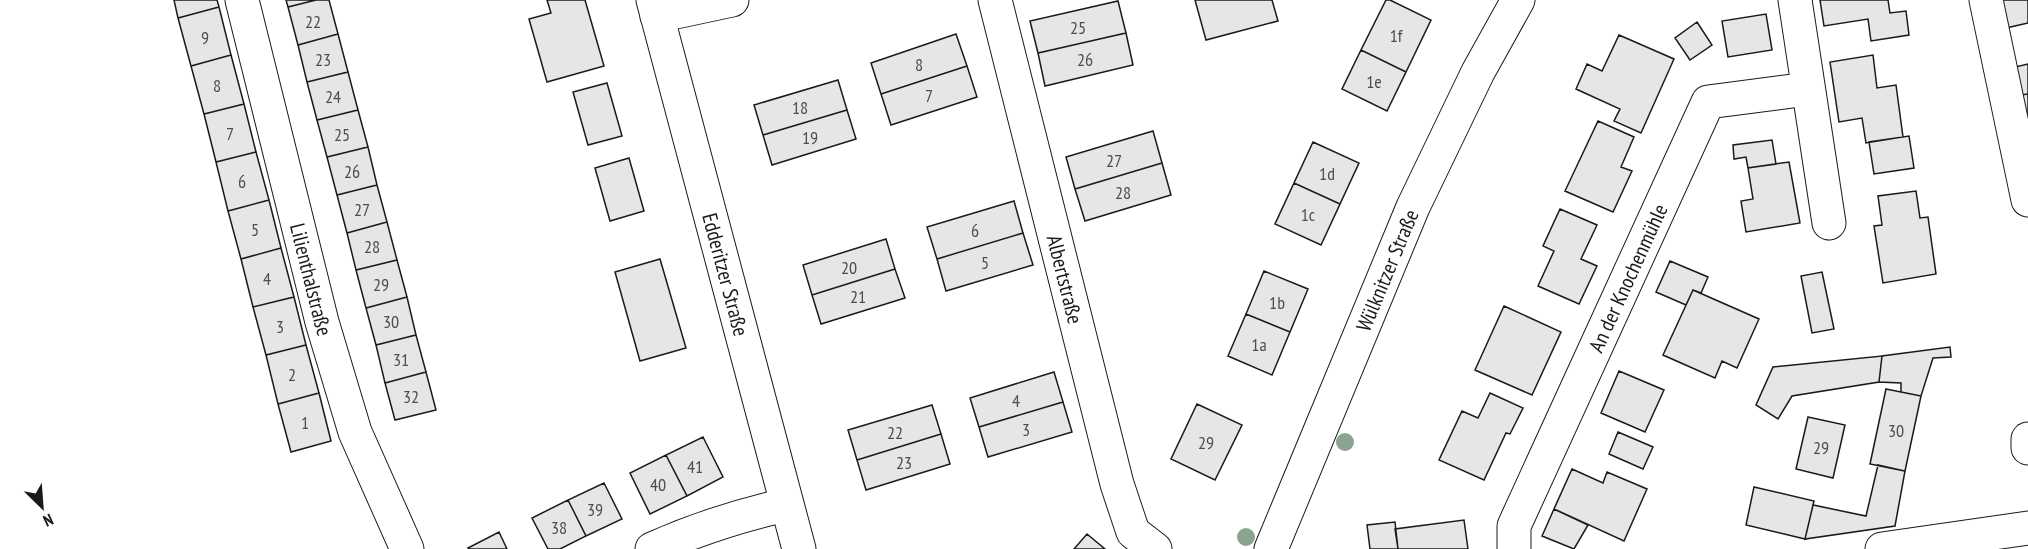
<svg xmlns="http://www.w3.org/2000/svg" width="2028" height="549" viewBox="0 0 2028 549" font-family="'PT Sans Narrow',sans-serif">
	<rect width="100%" height="100%" fill="#fff"/>
	<!-- building -->
	<path fill="#e6e6e6" stroke="#1a1a1a" stroke-width="1.5" d="M 174,0 L 217,0 L 219,7 L 178,18 Z
		M 286,0 L 316,0 L 288,7 Z
		M 316,0 L 329,0 L 338,34 L 298,45 L 288,7 Z
		M 547,0 L 585,0 L 604,66 L 547,82 L 529,19 L 551,13 Z
		M 1195,0 L 1272,0 L 1278,21 L 1206,40 Z
		M 1386,0 L 1390,0 L 1431,20 L 1406,72 L 1361,50 Z
		M 1820,0 L 1888,0 L 1890,13 L 1906,11 L 1909,35 L 1871,41 L 1868,19 L 1824,26 Z
		M 2001,0 L 2028,0 L 2028,23 L 2006,28 Z
		M 1118,1 L 1126,33 L 1038,53 L 1030,21 Z
		M 219,7 L 231,55 L 191,66 L 178,18 Z
		M 1766,14 L 1772,50 L 1728,57 L 1722,21 Z
		M 1697,22 L 1712,45 L 1690,60 L 1675,38 Z
		M 1126,33 L 1133,65 L 1045,86 L 1038,53 Z
		M 338,34 L 348,72 L 307,82 L 298,45 Z
		M 956,34 L 967,66 L 881,94 L 871,63 Z
		M 1619,35 L 1674,59 L 1641,133 L 1614,121 L 1620,109 L 1576,89 L 1587,64 L 1602,71 Z
		M 1361,50 L 1406,72 L 1387,111 L 1342,89 Z
		M 231,55 L 244,104 L 204,114 L 191,66 Z
		M 1873,55 L 1877,88 L 1896,85 L 1903,137 L 1866,143 L 1862,118 L 1839,122 L 1830,62 Z
		M 2028,64 L 2028,94 L 2021,95 L 2015,67 Z
		M 967,66 L 977,97 L 891,125 L 881,94 Z
		M 348,72 L 358,110 L 317,120 L 307,82 Z
		M 838,80 L 847,110 L 763,135 L 754,105 Z
		M 607,83 L 622,136 L 588,145 L 573,92 Z
		M 2028,94 L 2028,125 L 2021,95 Z
		M 244,104 L 256,152 L 216,162 L 204,114 Z
		M 358,110 L 368,147 L 327,157 L 317,120 Z
		M 847,110 L 856,139 L 772,165 L 763,135 Z
		M 1598,121 L 1634,137 L 1621,167 L 1632,171 L 1613,212 L 1565,191 Z
		M 1153,131 L 1162,163 L 1075,189 L 1066,157 Z
		M 1909,136 L 1914,168 L 1874,174 L 1869,142 Z
		M 1772,140 L 1776,164 L 1748,168 L 1746,157 L 1734,159 L 1733,145 Z
		M 1313,142 L 1359,163 L 1340,204 L 1294,183 Z
		M 368,147 L 377,185 L 337,195 L 327,157 Z
		M 256,152 L 269,200 L 228,211 L 216,162 Z
		M 629,158 L 644,211 L 610,221 L 595,168 Z
		M 1789,162 L 1800,223 L 1746,232 L 1741,201 L 1753,199 L 1748,168 Z
		M 1162,163 L 1171,195 L 1085,221 L 1075,189 Z
		M 1294,183 L 1340,204 L 1321,245 L 1275,224 Z
		M 377,185 L 387,222 L 347,233 L 337,195 Z
		M 1916,191 L 1920,218 L 1928,217 L 1936,274 L 1883,283 L 1874,226 L 1882,225 L 1878,196 Z
		M 269,200 L 281,248 L 241,259 L 228,211 Z
		M 1014,201 L 1023,233 L 937,259 L 927,227 Z
		M 1560,209 L 1597,225 L 1581,259 L 1597,266 L 1579,304 L 1538,286 L 1554,251 L 1543,246 Z
		M 387,222 L 397,260 L 356,270 L 347,233 Z
		M 1023,233 L 1033,265 L 946,291 L 937,259 Z
		M 886,239 L 895,269 L 812,295 L 803,265 Z
		M 281,248 L 294,297 L 253,307 L 241,259 Z
		M 660,259 L 686,348 L 640,361 L 615,272 Z
		M 397,260 L 407,297 L 366,308 L 356,270 Z
		M 1670,261 L 1708,277 L 1701,293 L 1693,290 L 1686,305 L 1656,292 Z
		M 895,269 L 905,298 L 821,324 L 812,295 Z
		M 1264,271 L 1308,289 L 1290,332 L 1246,314 Z
		M 1822,272 L 1834,329 L 1812,333 L 1801,276 Z
		M 1693,290 L 1759,319 L 1737,368 L 1722,361 L 1715,378 L 1663,355 Z
		M 294,297 L 306,345 L 266,355 L 253,307 Z
		M 407,297 L 416,335 L 376,345 L 366,308 Z
		M 1504,306 L 1561,332 L 1532,395 L 1475,370 Z
		M 1246,314 L 1290,332 L 1272,375 L 1228,356 Z
		M 416,335 L 426,372 L 385,383 L 376,345 Z
		M 306,345 L 319,393 L 278,404 L 266,355 Z
		M 1950,347 L 1951,357 L 1933,358 L 1921,396 L 1901,392 L 1901,383 L 1879,382 L 1882,356 Z
		M 1882,356 L 1879,382 L 1792,396 L 1778,419 L 1756,405 L 1773,367 Z
		M 1619,371 L 1664,390 L 1645,432 L 1601,413 Z
		M 426,372 L 436,410 L 395,420 L 385,383 Z
		M 1054,372 L 1063,402 L 979,427 L 970,398 Z
		M 1886,389 L 1921,396 L 1905,471 L 1870,464 Z
		M 319,393 L 331,441 L 291,452 L 278,404 Z
		M 1490,393 L 1523,408 L 1510,434 L 1506,433 L 1484,480 L 1439,460 L 1462,411 L 1478,418 Z
		M 1063,402 L 1072,432 L 988,457 L 979,427 Z
		M 1197,404 L 1242,425 L 1215,480 L 1171,459 Z
		M 932,405 L 941,434 L 857,460 L 848,430 Z
		M 1808,417 L 1845,425 L 1833,478 L 1796,469 Z
		M 1618,432 L 1653,447 L 1643,469 L 1609,454 Z
		M 941,434 L 950,464 L 866,490 L 857,460 Z
		M 703,437 L 723,477 L 687,496 L 666,455 Z
		M 666,455 L 687,496 L 650,514 L 630,473 Z
		M 1878,465 L 1905,471 L 1895,526 L 1805,539 L 1813,505 L 1866,516 Z
		M 1572,469 L 1603,483 L 1607,472 L 1647,489 L 1624,541 L 1554,509 Z
		M 604,483 L 622,519 L 586,536 L 568,500 Z
		M 1754,487 L 1814,501 L 1805,539 L 1746,525 Z
		M 568,500 L 586,536 L 560,549 L 548,549 L 532,518 Z
		M 1554,509 L 1588,525 L 1574,549 L 1542,536 Z
		M 1464,520 L 1468,549 L 1398,549 L 1395,529 Z
		M 1395,522 L 1398,549 L 1370,549 L 1367,525 Z
		M 499,532 L 507,549 L 469,549 L 468,548 Z
		M 1087,534 L 1105,549 L 1074,549 Z"/>
	<g fill="none" stroke-linecap="round" stroke-linejoin="round">
		<defs>
			<g id="minor">
				<path id="s1" d="M 242,0 L 322,322 L 355,432 L 407,549"/>
				<path id="s2" d="M 653,0 L 799,549"/>
				<path id="s3" d="M 995,0 L 1117,484 L 1133,532 L 1155,549"/>
				<path d="M 1795,0 L 1829,223"/>
				<path d="M 1986,0 L 2028,200"/>
				<path d="M 657,16 L 732,0"/>
				<path d="M 2028,439 L 2028,448"/>
				<path d="M 652,549 C 695,530 740,515 786,505"/>
				<path id="s4" d="M 1271,549 L 1413,207 L 1478,72 L 1518,0"/>
				<path id="s5" d="M 1514,549 L 1514,526 L 1708,102 L 1808,89"/>
				<path d="M 1882,549 L 2028,528"/>
			</g>
		</defs>
		<!-- minor casing -->
		<use href="#minor" stroke="#1a1a1a" stroke-width="35"/>
		<!-- minor -->
		<use href="#minor" stroke="#fff" stroke-width="33"/>
	</g>
	<!-- trees -->
	<g fill="#8aa48f">
		<circle cx="1345" cy="442" r="9"/>
		<circle cx="1246" cy="537" r="9"/>
	</g>
	<g text-anchor="middle" dominant-baseline="central" stroke-width="4.5" stroke-linejoin="round" paint-order="stroke">
		<!-- number labels -->
		<g font-size="18" fill="#4d4d4d">
			<text x="313" y="21">22</text>
			<text x="1078" y="27">25</text>
			<text x="1396" y="35">1f</text>
			<text x="205" y="37">9</text>
			<text x="323" y="59">23</text>
			<text x="1085" y="59">26</text>
			<text x="919" y="64">8</text>
			<text x="1374" y="81">1e</text>
			<text x="217" y="85">8</text>
			<text x="929" y="95">7</text>
			<text x="333" y="96">24</text>
			<text x="800" y="107">18</text>
			<text x="230" y="133">7</text>
			<text x="342" y="134">25</text>
			<text x="810" y="137">19</text>
			<text x="1114" y="160">27</text>
			<text x="352" y="171">26</text>
			<text x="1327" y="173">1d</text>
			<text x="242" y="181">6</text>
			<text x="1123" y="192">28</text>
			<text x="362" y="209">27</text>
			<text x="1308" y="214">1c</text>
			<text x="255" y="229">5</text>
			<text x="975" y="230">6</text>
			<text x="372" y="246">28</text>
			<text x="985" y="262">5</text>
			<text x="849" y="267">20</text>
			<text x="267" y="278">4</text>
			<text x="381" y="284">29</text>
			<text x="858" y="296">21</text>
			<text x="1277" y="302">1b</text>
			<text x="391" y="321">30</text>
			<text x="280" y="326">3</text>
			<text x="1259" y="344">1a</text>
			<text x="401" y="359">31</text>
			<text x="292" y="374">2</text>
			<text x="411" y="396">32</text>
			<text x="1016" y="400">4</text>
			<text x="305" y="422">1</text>
			<text x="1026" y="429">3</text>
			<text x="1896" y="430">30</text>
			<text x="895" y="432">22</text>
			<text x="1206" y="442">29</text>
			<text x="1821" y="447">29</text>
			<text x="904" y="462">23</text>
			<text x="695" y="466">41</text>
			<text x="658" y="484">40</text>
			<text x="595" y="509">39</text>
			<text x="559" y="527">38</text>
		</g>
		<!-- street labels -->
		<g font-size="21" fill="#1a1a1a" stroke="#fff">
			<text stroke="none"><textPath href="#s4" startOffset="302">Wülknitzer Straße</textPath></text>
			<text stroke="none"><textPath href="#s2" startOffset="284">Edderitzer Straße</textPath></text>
			<text stroke="none"><textPath href="#s5" startOffset="296">An der Knochenmühle</textPath></text>
			<text stroke="none"><textPath href="#s1" startOffset="288">Lilienthalstraße</textPath></text>
			<text stroke="none"><textPath href="#s3" startOffset="288">Albertstraße</textPath></text>
		</g>
	</g>
	<!-- north arrow -->
	<g transform="translate(42 507) rotate(155)" stroke="#ffffff" stroke-width="4.5" paint-order="stroke">
	<path d="M0-4.5L10 22L0 15L-10 22Z" fill="#1a1a1a"/>
	<text y="-9" font-size="16" font-weight="bold" text-anchor="middle" fill="#1a1a1a">N</text>
	</g>
</svg>
